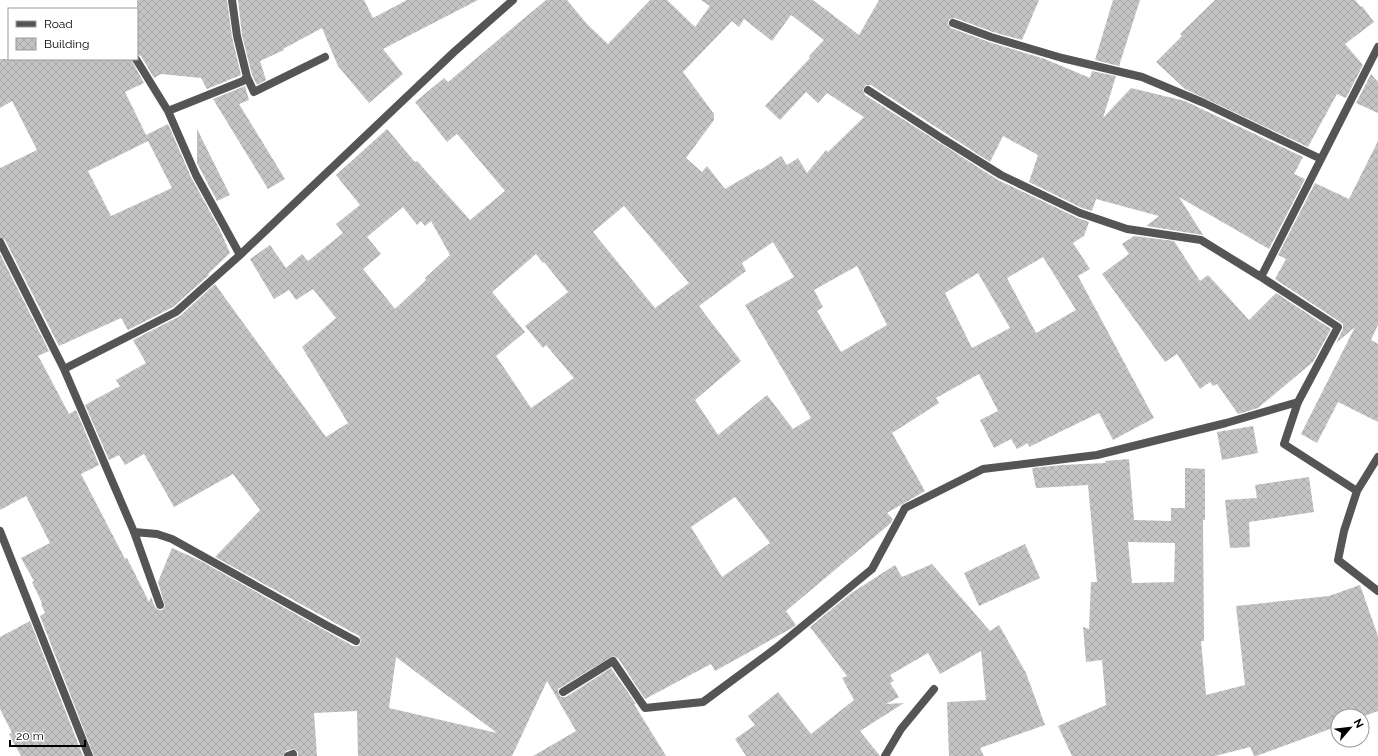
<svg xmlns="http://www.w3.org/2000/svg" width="1378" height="756" viewBox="0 0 1378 756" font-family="Raleway,sans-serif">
	<defs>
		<pattern id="building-cross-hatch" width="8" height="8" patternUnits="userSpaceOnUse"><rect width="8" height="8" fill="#c4c4c4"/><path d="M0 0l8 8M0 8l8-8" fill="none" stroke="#a7a7a7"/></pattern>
	</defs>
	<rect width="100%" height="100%" fill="#fff"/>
	<!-- building -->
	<path fill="url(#building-cross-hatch)" fill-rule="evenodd" d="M 137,0 L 227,0 L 232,37 L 241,75 L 207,89 L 201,78 L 161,74 L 154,78 L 141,56 L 137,54 Z
		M 238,0 L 364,0 L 373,18 L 407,0 L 478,0 L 383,49 L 403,74 L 369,103 L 338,66 L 322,28 L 283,49 L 284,50 L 260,61 L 266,80 L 257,85 L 252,75 L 242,35 Z
		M 546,0 L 567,0 L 587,24 L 608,44 L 650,0 L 667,0 L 695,27 L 710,6 L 701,0 L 813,0 L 859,35 L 879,0 L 1039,0 L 1022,40 L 993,32 L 955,18 L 949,19 L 948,24 L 951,28 L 989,42 L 1045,59 L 1090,78 L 1092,71 L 1116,76 L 1103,118 L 1131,88 L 1185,101 L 1303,157 L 1294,174 L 1305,179 L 1269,249 L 1179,197 L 1203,235 L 1146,226 L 1159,216 L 1096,199 L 1092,211 L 1082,208 L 1029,182 L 1038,155 L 1003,136 L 990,162 L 871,85 L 866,85 L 863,89 L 865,95 L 998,180 L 1078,218 L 1089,222 L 1084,236 L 1073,243 L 1090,269 L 1078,276 L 1154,418 L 1113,440 L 1099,413 L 1029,447 L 1028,443 L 1017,449 L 1011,439 L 994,448 L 980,420 L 998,411 L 979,374 L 936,398 L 939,403 L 892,433 L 925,491 L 887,513 L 893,519 L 891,523 L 786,611 L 796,625 L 792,628 L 715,671 L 711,664 L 645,699 L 618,658 L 613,656 L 558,689 L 559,695 L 561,697 L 566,697 L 611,668 L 636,704 L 634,704 L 666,756 L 533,756 L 576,731 L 547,681 L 512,756 L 358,756 L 357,711 L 314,713 L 317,756 L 298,756 L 298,752 L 293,749 L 286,751 L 283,756 L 94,756 L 40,616 L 45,613 L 41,604 L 42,603 L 32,582 L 34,581 L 21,558 L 50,543 L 26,496 L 0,510 L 0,254 L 49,351 L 38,356 L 41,361 L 69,414 L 76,410 L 99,465 L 81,474 L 125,559 L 127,558 L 149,602 L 151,597 L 155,607 L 159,610 L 162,610 L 165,606 L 158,582 L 172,548 L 199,560 L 353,646 L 359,646 L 361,641 L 359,636 L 215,557 L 260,510 L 233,474 L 174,507 L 144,454 L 125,465 L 119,455 L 109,460 L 85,405 L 120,386 L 116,380 L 146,363 L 133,340 L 180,316 L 215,284 L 326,437 L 348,423 L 302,347 L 336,318 L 313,289 L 296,300 L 289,290 L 274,299 L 250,259 L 270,245 L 286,268 L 302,254 L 308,261 L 343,233 L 336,224 L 360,205 L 336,175 L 387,129 L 415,162 L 417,161 L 470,220 L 505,191 L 457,134 L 447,142 L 415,102 L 444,78 L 448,82 ZM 791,15 L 824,40 L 809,56 L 810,58 L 765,106 L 780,120 L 806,92 L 818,103 L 827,93 L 864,117 L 828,152 L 826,150 L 807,173 L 798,158 L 787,165 L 781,156 L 760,170 L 759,169 L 725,189 L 707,166 L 702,172 L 686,158 L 714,120 L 714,114 L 683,72 L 732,21 L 739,27 L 744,19 L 772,41 ZM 624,206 L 689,283 L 655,308 L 593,232 ZM 403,207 L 417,225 L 421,221 L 425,226 L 431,221 L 450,255 L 425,278 L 426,280 L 395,309 L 363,269 L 381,254 L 367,237 ZM 773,242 L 794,277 L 745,305 L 811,418 L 793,429 L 767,395 L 718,435 L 695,400 L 741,361 L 699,306 L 746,271 L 742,263 ZM 536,254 L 543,263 L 544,262 L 568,292 L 525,326 L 543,348 L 546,345 L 574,378 L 531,408 L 496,356 L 525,332 L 492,292 ZM 1043,257 L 1076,310 L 1036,333 L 1007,278 ZM 857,266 L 887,325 L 841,352 L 817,311 L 823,307 L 814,290 ZM 978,273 L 1010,328 L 972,348 L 945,293 ZM 735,497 L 770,543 L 722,577 L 691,527 ZM 396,657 L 497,733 L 389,708 Z
		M 1113,0 L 1140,0 L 1119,66 L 1095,60 Z
		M 1215,0 L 1355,0 L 1361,7 L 1362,6 L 1374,22 L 1345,44 L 1363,65 L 1346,98 L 1337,94 L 1308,147 L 1185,89 L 1156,62 L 1182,36 L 1180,34 Z
		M 0,59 L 131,59 L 144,83 L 125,92 L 146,135 L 168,124 L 191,177 L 219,228 L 230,253 L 208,274 L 209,275 L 173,307 L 128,330 L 121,318 L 59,346 L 5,240 L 0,237 L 0,168 L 37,150 L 12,101 L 0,108 ZM 148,141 L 172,188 L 111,216 L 88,171 Z
		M 1371,74 L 1378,82 L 1378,113 L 1356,103 Z
		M 245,86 L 249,100 L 239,104 L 285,179 L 268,189 L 213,99 Z
		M 197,129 L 230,195 L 217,201 L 197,163 Z
		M 1378,141 L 1378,325 L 1371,340 L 1378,344 L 1378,422 L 1338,402 L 1317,443 L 1301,434 L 1355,327 L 1336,343 L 1343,329 L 1343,324 L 1275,279 L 1286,259 L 1278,255 L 1315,183 L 1349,199 Z
		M 1134,236 L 1174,241 L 1200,281 L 1208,275 L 1249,320 L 1276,293 L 1331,329 L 1313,362 L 1258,408 L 1238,414 L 1217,384 L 1213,386 L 1210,382 L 1200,389 L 1177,354 L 1165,362 L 1102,274 L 1129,254 L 1122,244 Z
		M 1253,426 L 1258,453 L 1222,460 L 1217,432 Z
		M 1129,459 L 1134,520 L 1171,521 L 1171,508 L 1185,508 L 1185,468 L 1205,469 L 1205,520 L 1203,520 L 1204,641 L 1201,641 L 1206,695 L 1245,685 L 1236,606 L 1329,596 L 1360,585 L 1378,636 L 1378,711 L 1362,717 L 1338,716 L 1338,726 L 1256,756 L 1254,756 L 1250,747 L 1215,756 L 1072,756 L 1058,726 L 1106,705 L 1102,660 L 1086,662 L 1083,627 L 1089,629 L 1091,582 L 1097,582 L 1088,485 L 1036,488 L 1032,468 L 1062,465 L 1106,463 L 1105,461 ZM 1128,542 L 1175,543 L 1174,582 L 1132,583 Z
		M 1309,477 L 1314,512 L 1249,522 L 1250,547 L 1230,548 L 1225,500 L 1257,498 L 1255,485 Z
		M 1025,544 L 1040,578 L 979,606 L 964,573 Z
		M 932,564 L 990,631 L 999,625 L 1026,673 L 1045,725 L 980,748 L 984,756 L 949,756 L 947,702 L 986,700 L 981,651 L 940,674 L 928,653 L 890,675 L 894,681 L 890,683 L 899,697 L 886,704 L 904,703 L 860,731 L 880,756 L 746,756 L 735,739 L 755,725 L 748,716 L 778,692 L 811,734 L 854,700 L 842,678 L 847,676 L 810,627 L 850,594 L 895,565 L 902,577 Z
		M 30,621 L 83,756 L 21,756 L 9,734 L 12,733 L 0,709 L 0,637 Z"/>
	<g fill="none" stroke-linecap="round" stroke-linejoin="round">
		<!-- street -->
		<path stroke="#555" stroke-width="8" d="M 232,0 L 237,36 L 247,77
			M 953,23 L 991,37 L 1062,58 L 1142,77 L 1204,103 L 1321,159
			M 136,59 L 168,111 L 196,175 L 240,255
			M 868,90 L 943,139 L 1001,175 L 1080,213 L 1127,229 L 1201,240 L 1261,277 L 1338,327 L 1298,402 L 1284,444 L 1357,491 L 1344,531 L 1338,560 L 1378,591
			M 168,111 L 243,81 L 247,77 L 254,92 L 325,57
			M 0,242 L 64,369 L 134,532 L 160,605
			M 1261,277 L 1378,47
			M 64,369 L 176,312 L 240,255 L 454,52 L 513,0
			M 1357,491 L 1378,457
			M 0,531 L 89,756
			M 134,532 L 157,534 L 172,539 L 326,625 L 356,641
			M 563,692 L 613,661 L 645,708 L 703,702 L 776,648 L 872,569 L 905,508 L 983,469 L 1097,455 L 1226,423 L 1298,402
			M 288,756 L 293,754
			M 885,756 L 901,729 L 934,689"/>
	</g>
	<!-- legend -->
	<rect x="8" y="8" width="130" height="52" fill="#ffffff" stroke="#999999"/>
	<rect x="16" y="21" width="20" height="6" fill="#555555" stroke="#999999"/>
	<text x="44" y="28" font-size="12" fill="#000000">Road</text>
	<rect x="16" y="38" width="20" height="12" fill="url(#building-cross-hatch)" stroke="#999999"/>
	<text x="44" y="48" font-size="12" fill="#000000">Building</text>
	<!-- north arrow -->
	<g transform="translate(1350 728) rotate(62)"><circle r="19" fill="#ffffff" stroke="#999999"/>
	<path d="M0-3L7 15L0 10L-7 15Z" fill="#000000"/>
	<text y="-6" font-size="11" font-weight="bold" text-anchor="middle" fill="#000000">N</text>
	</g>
	<!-- scale -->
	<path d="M10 740v6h75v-6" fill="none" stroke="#000000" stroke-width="2"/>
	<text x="16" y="740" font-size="12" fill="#000000" stroke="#ffffff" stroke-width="3" paint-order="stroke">20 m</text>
</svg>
